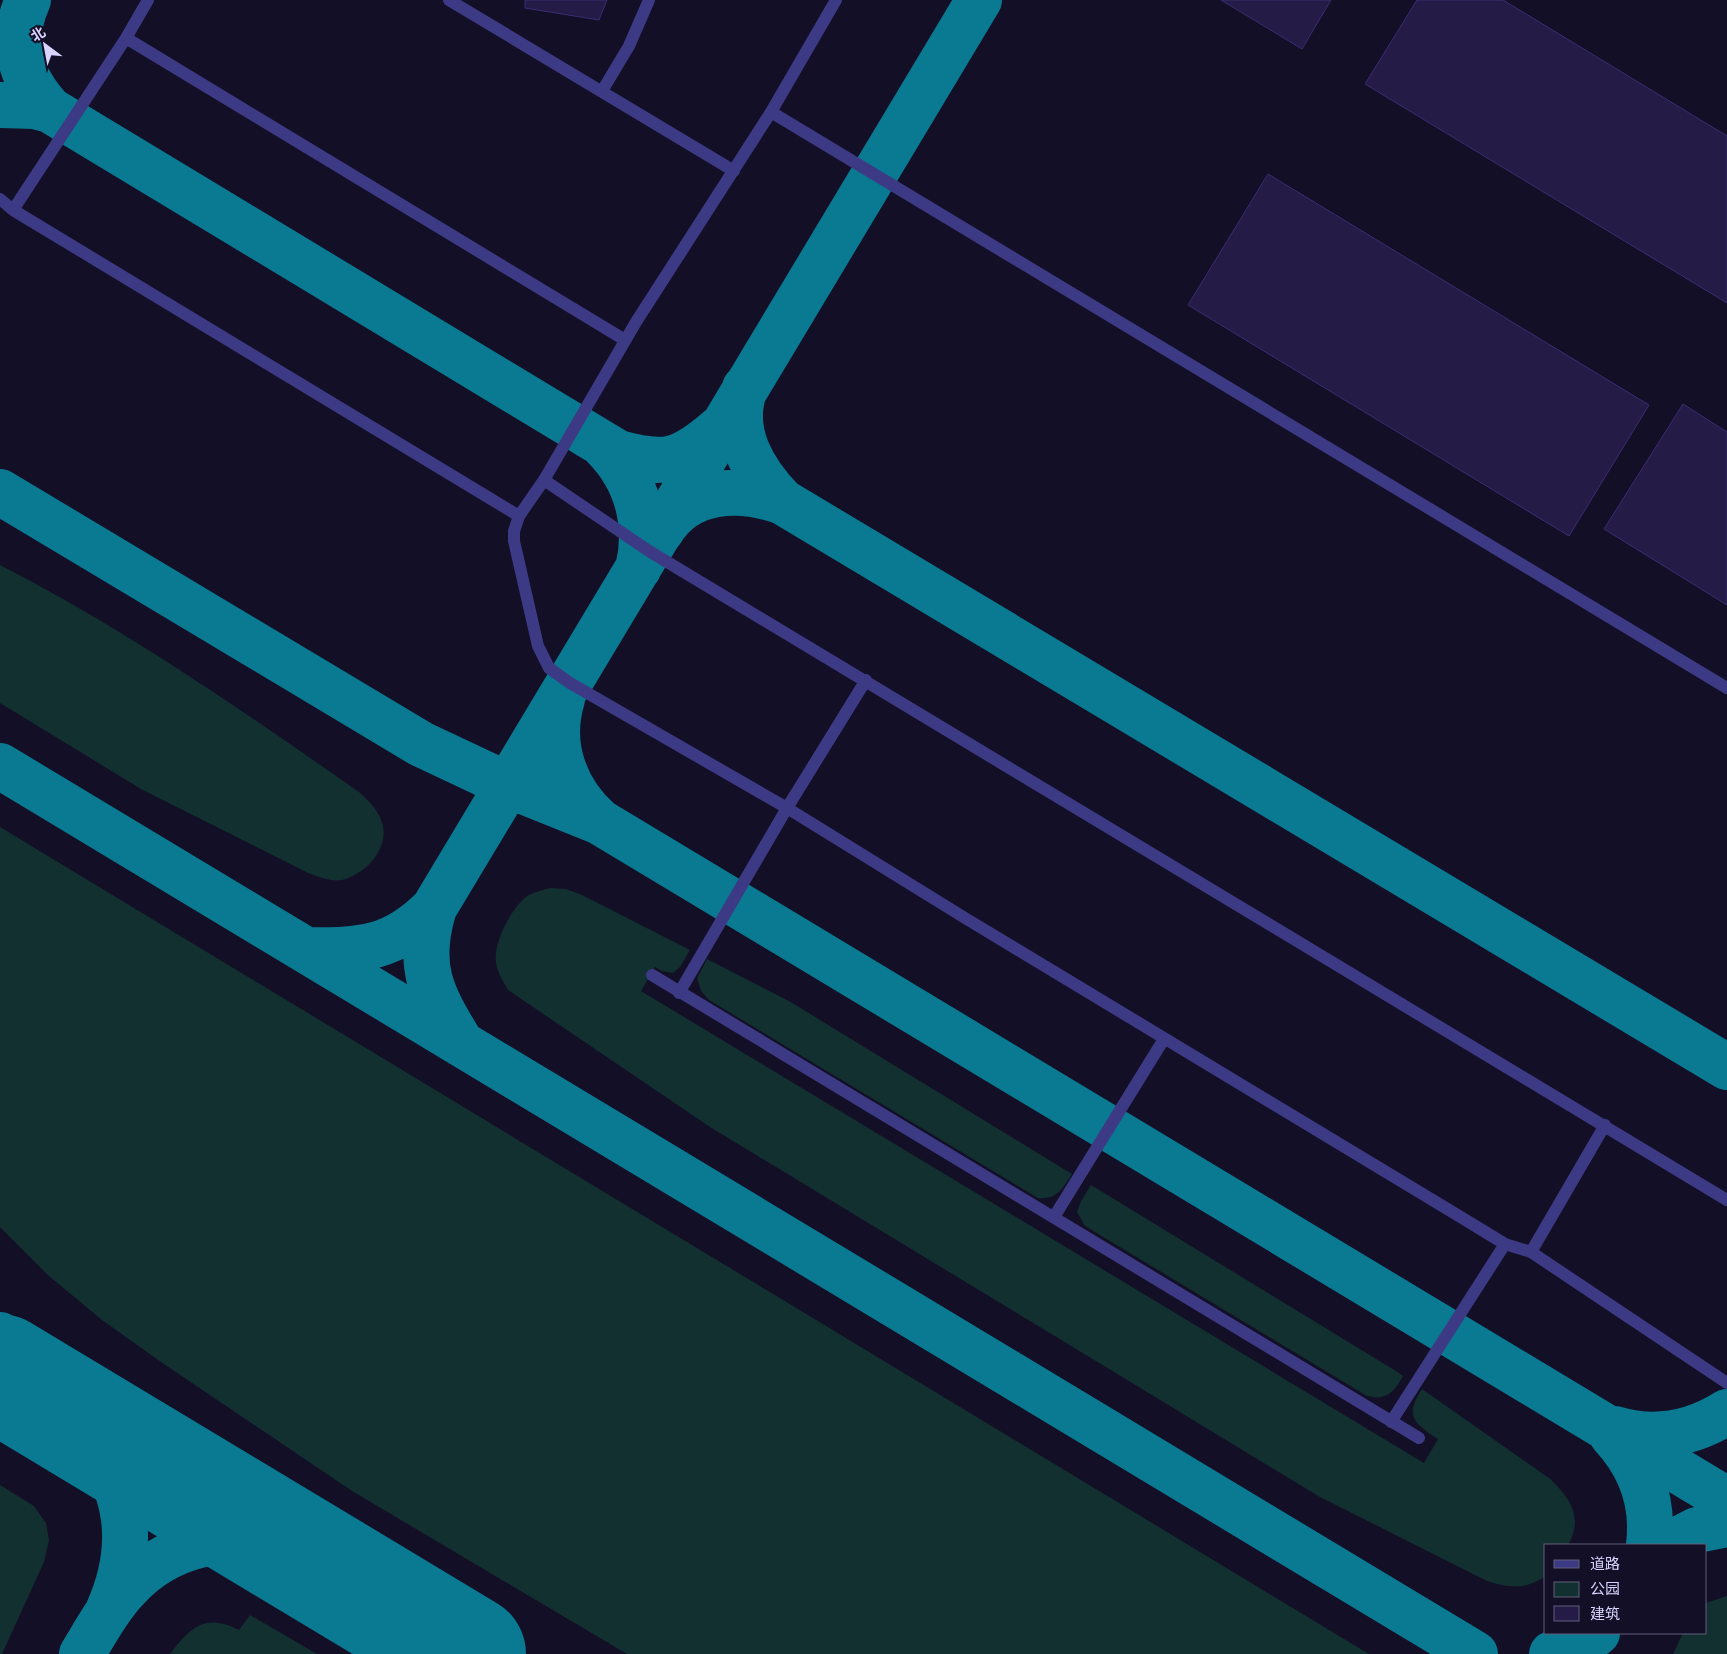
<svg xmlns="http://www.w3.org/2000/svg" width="1727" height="1654" viewBox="0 0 1727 1654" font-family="Commissioner,'Noto Sans SC',sans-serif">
	<rect width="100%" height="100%" fill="#130f26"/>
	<!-- green -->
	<path fill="#12302f" d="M 0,565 C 127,630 243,711 359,792 C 370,802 380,812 383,826 C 388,851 364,875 342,880 C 331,882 319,877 308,873 L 141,789 L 0,703 Z
		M 0,827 L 1369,1654 L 627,1654 L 352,1491 L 161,1362 L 102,1320 L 49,1276 L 0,1227 Z
		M 551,888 L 566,889 L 582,895 L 690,950 L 680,967 L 673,973 L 662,971 L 655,967 L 641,991 L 1424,1463 L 1438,1439 C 1414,1424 1404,1416 1422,1389 L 1549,1478 C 1570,1497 1584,1518 1568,1545 L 1546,1545 L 1546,1576 C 1526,1590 1509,1588 1487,1581 L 1320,1497 L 710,1127 L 508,990 C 503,981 497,972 496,962 C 493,943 511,909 526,897 C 533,892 542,890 551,888 Z
		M 707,959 L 789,1001 L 1072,1174 C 1063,1188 1057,1200 1038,1198 L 709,1000 L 701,991 L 697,978 Z
		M 1091,1185 L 1396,1371 L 1403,1376 C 1394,1392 1387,1401 1367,1396 L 1085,1226 L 1077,1212 L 1081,1201 Z
		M 0,1485 L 34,1506 L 46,1523 L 49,1540 L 44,1562 L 2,1654 L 0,1654 Z
		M 1727,1596 L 1727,1654 L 1673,1654 L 1683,1633 L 1706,1633 L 1706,1603 Z
		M 250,1615 L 317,1654 L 170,1654 C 191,1627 205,1613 239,1630 Z"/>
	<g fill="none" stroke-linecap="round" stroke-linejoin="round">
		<!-- taxiway -->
		<path stroke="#0a7a92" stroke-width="46" d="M 28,0 C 9,43 20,77 50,110
			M 0,105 L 34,106 L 50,110 L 618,453 C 665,466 681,462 719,429
			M 745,388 C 729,431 753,472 783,502
			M 604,446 C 637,479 649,524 638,569
			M 0,492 L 421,744 L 508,785 L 600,822 L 1727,1500
			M 661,531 C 687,488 739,486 783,502 L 1727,1067
			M 562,699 C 548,746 565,791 600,822
			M 0,766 L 1475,1654
			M 434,908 C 416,966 431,994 461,1043
			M 306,950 C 361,951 394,949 434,908 L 979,0
			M 0,1335 C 94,1415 193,1485 296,1551
			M 0,1403 L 118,1453
			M 1615,1429 C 1655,1441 1692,1434 1727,1412
			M 85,1432 C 129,1488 137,1546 108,1611
			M 1612,1435 C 1641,1466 1654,1503 1649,1545
			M 1668,1545 L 1697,1530 L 1727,1524
			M 82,1654 C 96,1631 109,1607 127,1588 C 167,1544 226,1532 282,1546
			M 1552,1654 L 1583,1642 L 1597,1633"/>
		<!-- runway -->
		<path stroke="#0a7a92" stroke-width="118" d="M 0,1373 L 467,1654"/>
	</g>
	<!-- building -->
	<path fill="#241b47" stroke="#3b2d73" d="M 525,0 L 607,0 L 599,20 L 525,8 Z
		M 1221,0 L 1331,0 L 1302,49 Z
		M 1417,0 L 1503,0 L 1727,136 L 1727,303 L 1365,84 Z
		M 1268,174 L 1649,405 L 1569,536 L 1188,305 Z
		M 1683,404 L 1727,432 L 1727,605 L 1604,529 Z"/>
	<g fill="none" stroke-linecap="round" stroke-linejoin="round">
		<!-- minor -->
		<path stroke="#3d3a85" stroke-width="12" d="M 449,0 L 734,171
			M 836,0 L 771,112 L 636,322 L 544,480 L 519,516 L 514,531 L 514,541 L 538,646 L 549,668 L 570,683 L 787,808 L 965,918 L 1459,1216 L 1505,1244 L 1531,1252 L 1727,1383
			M 126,38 L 625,340
			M 602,91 L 629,46 L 649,0
			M 771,112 L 1727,688
			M 0,199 L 13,210 L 519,516
			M 13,210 L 126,38 L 148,0
			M 544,480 L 649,551 L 1727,1200
			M 652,975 L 1419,1438
			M 679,993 L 787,808 L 866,680
			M 1054,1217 L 1164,1039
			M 1531,1252 L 1605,1125
			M 1391,1422 L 1505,1244"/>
	</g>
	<!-- legend -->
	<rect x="1544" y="1544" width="162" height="90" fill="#130f26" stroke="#625e7d"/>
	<rect x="1554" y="1560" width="25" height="8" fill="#3d3a85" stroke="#625e7d"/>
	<text x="1590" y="1569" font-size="15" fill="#d9d4ff">道路</text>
	<rect x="1554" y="1582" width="25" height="15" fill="#12302f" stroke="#625e7d"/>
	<text x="1590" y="1594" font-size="15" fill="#d9d4ff">公园</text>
	<rect x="1554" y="1606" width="25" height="15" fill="#241b47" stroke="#625e7d"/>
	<text x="1590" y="1619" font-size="15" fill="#d9d4ff">建筑</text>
	<!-- north arrow -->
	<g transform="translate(45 45) rotate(328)" stroke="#130f26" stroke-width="4" paint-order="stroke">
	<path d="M0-4L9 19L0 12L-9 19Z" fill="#d9d4ff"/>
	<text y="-8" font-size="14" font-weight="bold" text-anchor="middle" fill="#d9d4ff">北</text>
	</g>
</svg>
